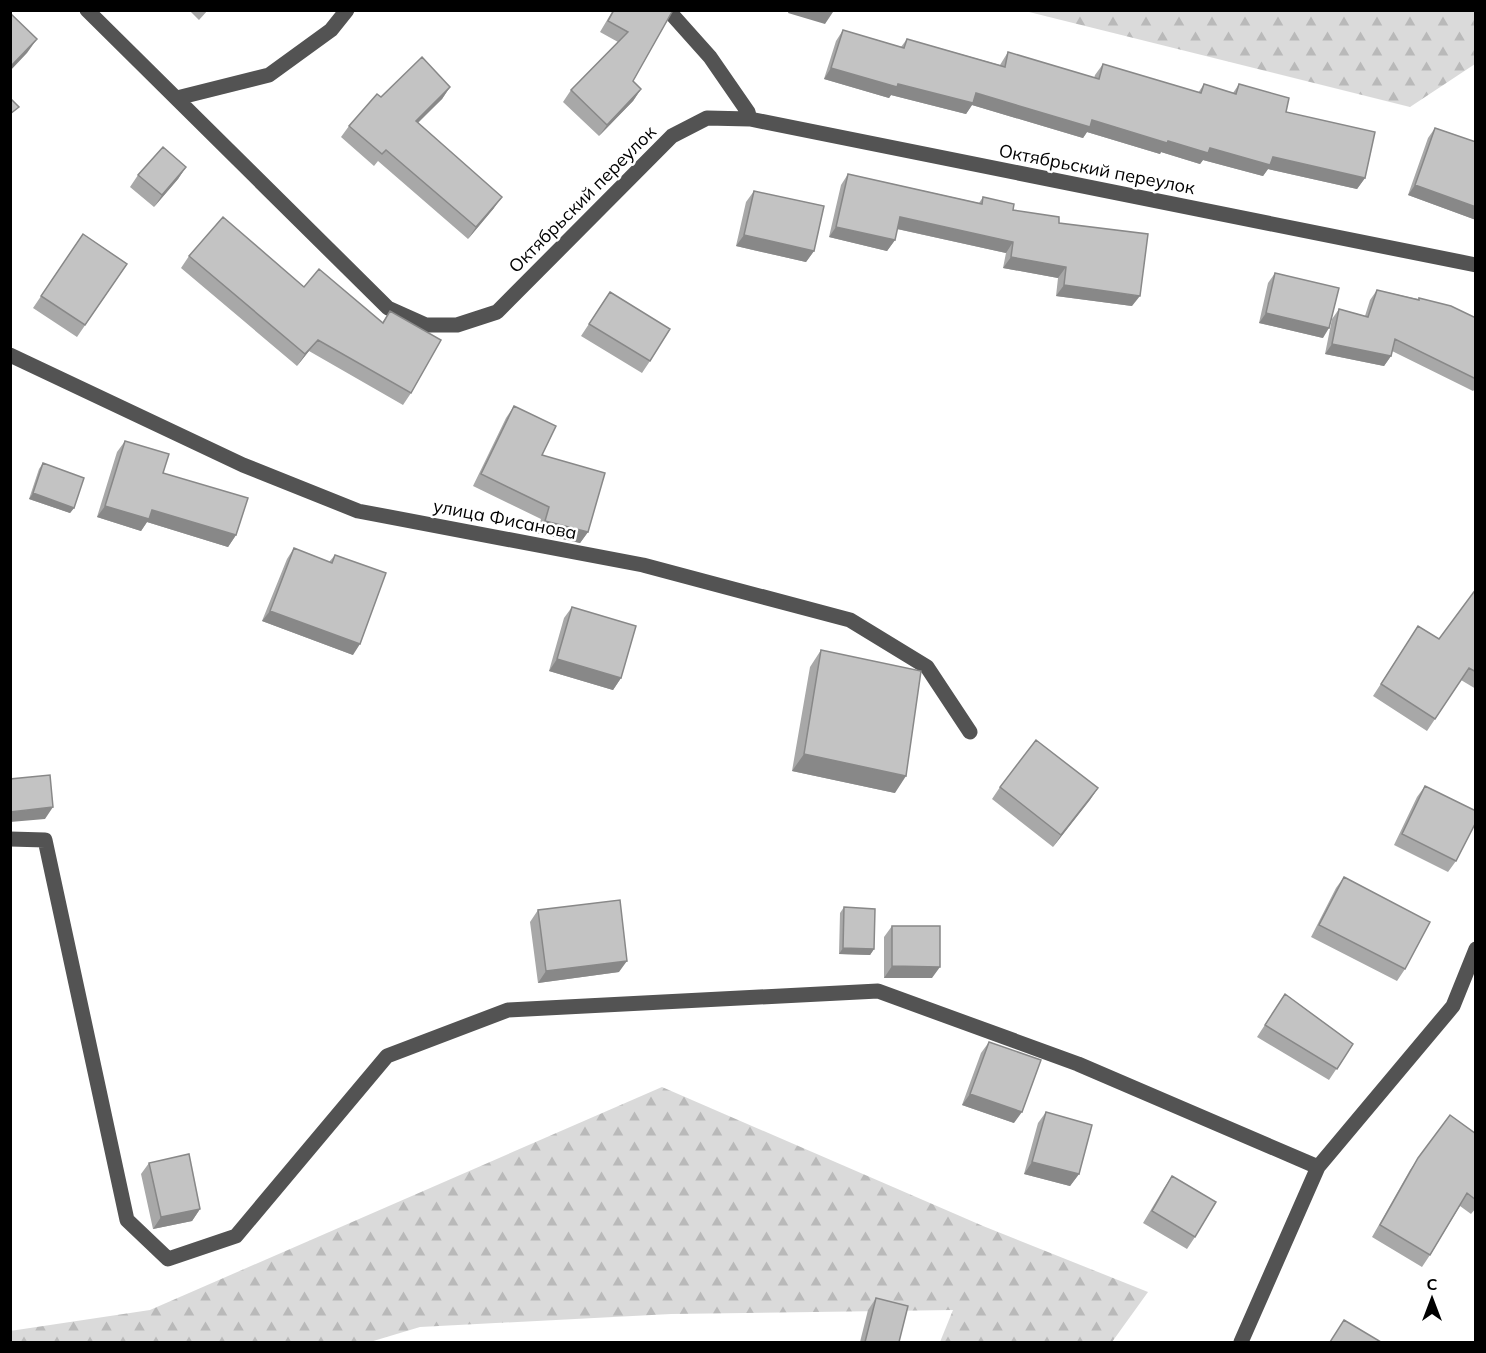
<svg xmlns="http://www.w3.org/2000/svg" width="1486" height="1353" viewBox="0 0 1486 1353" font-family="Mulish,sans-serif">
	<defs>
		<pattern id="forest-firs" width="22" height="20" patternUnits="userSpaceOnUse" patternTransform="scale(1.5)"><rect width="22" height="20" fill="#dadada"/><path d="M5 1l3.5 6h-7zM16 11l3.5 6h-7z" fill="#b9b9b9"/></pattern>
	</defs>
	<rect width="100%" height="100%" fill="#fff"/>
	<!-- forest -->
	<path fill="url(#forest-firs)" d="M 1025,11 L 1475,11 L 1475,64 L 1410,107 Z
		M 662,1087 L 983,1226 L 1148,1292 L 1112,1342 L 940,1342 L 953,1310 L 671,1314 L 420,1327 L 370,1342 L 11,1342 L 10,1331 L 150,1310 Z"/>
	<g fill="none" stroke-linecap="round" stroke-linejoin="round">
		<!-- minor -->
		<path stroke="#535353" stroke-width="15" d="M 87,10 L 388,308 L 426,325 L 457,325 L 497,312 L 672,136 L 707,118 L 750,119 L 1476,265
			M 668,10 L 710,57 L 748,112 L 750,119
			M 177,98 L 269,75 L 331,30 L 347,10
			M 10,355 L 243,465 L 358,511 L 643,565 L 850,620 L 927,667 L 970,732
			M 10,839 L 45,840 L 127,1220 L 168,1259 L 236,1236 L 387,1056 L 508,1010 L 878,991 L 1078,1064 L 1318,1167
			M 1241,1342 L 1318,1167 L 1453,1006 L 1476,949"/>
	</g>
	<!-- wall -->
	<path fill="#a8a8a8" d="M 189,10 L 208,10 L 199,20 Z
		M 613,10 L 673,10 L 633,81 L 641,89 L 633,101 L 599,136 L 563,102 L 571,90 L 618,42 L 600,32 Z
		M 843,30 L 901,47 L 907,39 L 1000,65 L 1008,52 L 1094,78 L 1095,75 L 1103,64 L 1198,93 L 1204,84 L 1233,93 L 1239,84 L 1286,112 L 1365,178 L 1357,189 L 1268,169 L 1263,176 L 1203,160 L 1200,164 L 1161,152 L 1160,154 L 1087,132 L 1083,138 L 972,105 L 966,114 L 891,95 L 889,98 L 824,79 L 836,41 Z
		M 450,87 L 442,99 L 418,123 L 494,208 L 468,239 L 378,161 L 374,166 L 341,137 L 349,126 L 381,97 Z
		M 1435,128 L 1476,142 L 1476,220 L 1408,195 L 1428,138 Z
		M 186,167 L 178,179 L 154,207 L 130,187 L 138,175 Z
		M 848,174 L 979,203 L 983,197 L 1013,210 L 1059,223 L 1132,306 L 1056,296 L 1058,278 L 1003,268 L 1006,253 L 897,229 L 895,240 L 887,251 L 829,237 L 841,185 Z
		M 754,191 L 814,251 L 806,262 L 736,246 L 746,202 Z
		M 83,234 L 127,264 L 77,337 L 33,308 Z
		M 189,256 L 304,287 L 382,323 L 390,311 L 411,393 L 403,405 L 309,351 L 297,366 L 181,268 Z
		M 1275,273 L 1323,338 L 1259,323 L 1268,283 Z
		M 1377,290 L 1418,299 L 1419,298 L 1476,318 L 1476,388 L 1473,391 L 1392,351 L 1391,356 L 1384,366 L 1325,354 L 1332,319 L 1339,309 L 1365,316 L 1370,300 Z
		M 610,292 L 650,361 L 642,373 L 581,336 Z
		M 514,406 L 542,455 L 588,532 L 580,543 L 537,533 L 541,519 L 473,486 L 506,418 Z
		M 125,441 L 236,535 L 228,547 L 147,522 L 141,531 L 97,517 L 117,452 Z
		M 43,463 L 74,508 L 70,513 L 29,499 L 39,469 Z
		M 294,548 L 329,562 L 335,555 L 353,655 L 262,621 L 287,559 Z
		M 1476,589 L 1476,689 L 1461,680 L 1427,731 L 1373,696 L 1418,626 L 1439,639 Z
		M 572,607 L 621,678 L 613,690 L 549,671 L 564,618 Z
		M 821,650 L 895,793 L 792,771 L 810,667 Z
		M 1425,786 L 1456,861 L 1448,872 L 1394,845 L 1417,797 Z
		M 1000,787 L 1098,788 L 1053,847 L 992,799 Z
		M 1344,877 L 1405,969 L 1397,981 L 1311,937 L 1336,888 Z
		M 844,907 L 874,949 L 870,955 L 839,954 L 840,913 Z
		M 538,910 L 619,972 L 538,983 L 530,922 Z
		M 892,926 L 932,978 L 884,978 L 884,937 Z
		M 1285,994 L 1353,1044 L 1329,1080 L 1257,1037 Z
		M 989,1042 L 1014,1123 L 962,1105 L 981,1053 Z
		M 1046,1112 L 1079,1174 L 1070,1186 L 1024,1174 L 1038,1123 Z
		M 1450,1115 L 1476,1134 L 1476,1208 L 1471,1214 L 1460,1206 L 1430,1255 L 1422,1267 L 1372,1237 L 1410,1170 Z
		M 149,1163 L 200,1209 L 192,1221 L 153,1229 L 141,1174 Z
		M 1172,1176 L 1195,1237 L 1187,1249 L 1143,1223 L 1164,1188 Z
		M 876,1298 L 899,1342 L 860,1342 L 868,1310 Z"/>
	<!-- shaded-wall -->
	<path fill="#888" d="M 789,10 L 827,10 L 833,12 L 825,24 L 788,13 Z
		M 37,39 L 27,53 L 10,71 L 10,67 Z
		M 831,68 L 898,84 L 976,93 L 1092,120 L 1168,141 L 1210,148 L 1273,157 L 1365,178 L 1357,189 L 1268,169 L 1263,176 L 1203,160 L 1200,164 L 1161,152 L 1160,154 L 1087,132 L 1083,138 L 972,105 L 966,114 L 891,95 L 889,98 L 824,79 Z
		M 450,87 L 442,99 L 407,133 L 416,121 Z
		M 641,89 L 633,101 L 599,136 L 607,125 Z
		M 186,167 L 178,179 L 154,207 L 162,195 Z
		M 1415,185 L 1476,207 L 1476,220 L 1408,195 Z
		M 502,197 L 494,208 L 468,239 L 476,227 Z
		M 900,217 L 1013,242 L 1006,253 L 893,228 Z
		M 836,227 L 895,240 L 887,251 L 829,237 Z
		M 744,235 L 814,251 L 806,262 L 736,246 Z
		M 1011,257 L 1066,267 L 1058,278 L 1003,268 Z
		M 1064,285 L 1140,296 L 1132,306 L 1056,296 Z
		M 1266,313 L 1329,328 L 1323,338 L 1259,323 Z
		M 318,340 L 309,351 L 297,366 L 305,354 Z
		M 1332,344 L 1391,356 L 1384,366 L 1325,354 Z
		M 33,493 L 74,508 L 70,513 L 29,499 Z
		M 105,506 L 152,510 L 236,535 L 228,547 L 147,522 L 141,531 L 97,517 Z
		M 545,521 L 588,532 L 580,543 L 537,533 Z
		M 270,611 L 360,644 L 353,655 L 262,621 Z
		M 557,659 L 621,678 L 613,690 L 549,671 Z
		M 804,754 L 906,776 L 895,793 L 792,771 Z
		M 1098,788 L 1090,800 L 1053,847 L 1061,835 Z
		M 53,807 L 45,819 L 10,822 L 10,812 Z
		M 843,948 L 874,949 L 870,955 L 839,954 Z
		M 627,961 L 619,972 L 538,983 L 546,971 Z
		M 892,966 L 940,967 L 932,978 L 884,978 Z
		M 970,1094 L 1022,1112 L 1014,1123 L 962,1105 Z
		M 1032,1162 L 1079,1174 L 1070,1186 L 1024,1174 Z
		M 200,1209 L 192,1221 L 153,1229 L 161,1217 Z"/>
	<!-- building -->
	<path fill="#c3c3c3" stroke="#888" stroke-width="1.5" d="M 614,10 L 673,10 L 633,81 L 641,89 L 607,125 L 571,90 L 628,32 L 608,21 Z
		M 10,13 L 37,39 L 10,67 Z
		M 843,30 L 904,48 L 907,39 L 1005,67 L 1008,52 L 1099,79 L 1103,64 L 1201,93 L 1204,84 L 1236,94 L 1239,84 L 1289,98 L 1286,112 L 1375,132 L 1365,178 L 1273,157 L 1270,165 L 1210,148 L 1208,153 L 1168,141 L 1167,143 L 1092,120 L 1090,127 L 976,93 L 973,103 L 898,84 L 897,87 L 831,68 Z
		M 422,57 L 450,87 L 416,121 L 502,197 L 476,227 L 386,150 L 382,154 L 349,126 L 377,94 L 381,97 Z
		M 10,98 L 19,107 L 10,114 Z
		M 1435,128 L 1476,142 L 1476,207 L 1415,185 Z
		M 163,147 L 186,167 L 162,195 L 138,175 Z
		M 848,174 L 982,204 L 983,197 L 1014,204 L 1013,210 L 1059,217 L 1059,223 L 1148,234 L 1140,296 L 1064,285 L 1066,267 L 1011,257 L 1013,242 L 900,217 L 895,240 L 836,227 Z
		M 754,191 L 824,206 L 814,251 L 744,235 Z
		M 223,217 L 304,287 L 319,269 L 383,323 L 390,311 L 441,340 L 411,393 L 318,340 L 305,354 L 189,256 Z
		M 83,234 L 127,264 L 85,325 L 41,296 Z
		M 1275,273 L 1339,288 L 1329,328 L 1266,313 Z
		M 1377,290 L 1419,300 L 1419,298 L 1451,306 L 1476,318 L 1476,379 L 1395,339 L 1391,356 L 1332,344 L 1339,309 L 1368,317 Z
		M 610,292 L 670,329 L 650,361 L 589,324 Z
		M 514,406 L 556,426 L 542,455 L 605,473 L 588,532 L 545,521 L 549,507 L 481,474 Z
		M 125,441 L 169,454 L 163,473 L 248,498 L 236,535 L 152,510 L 149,519 L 105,506 Z
		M 43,463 L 84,478 L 74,508 L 33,493 Z
		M 294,548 L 332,563 L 335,555 L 386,573 L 360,644 L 270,611 Z
		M 1476,589 L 1476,672 L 1469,668 L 1435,719 L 1381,684 L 1418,626 L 1439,639 Z
		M 572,607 L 636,626 L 621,678 L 557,659 Z
		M 821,650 L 921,671 L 906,776 L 804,754 Z
		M 1036,740 L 1098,788 L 1061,835 L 1000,787 Z
		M 50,775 L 53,807 L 10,812 L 10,779 Z
		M 1425,786 L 1476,811 L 1476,822 L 1456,861 L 1402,834 Z
		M 1344,877 L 1430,922 L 1405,969 L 1319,925 Z
		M 620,900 L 627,961 L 546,971 L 538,910 Z
		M 844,907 L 875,909 L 874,949 L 843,948 Z
		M 892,926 L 940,926 L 940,967 L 892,966 Z
		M 1285,994 L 1353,1044 L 1337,1069 L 1265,1025 Z
		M 989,1042 L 1041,1060 L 1022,1112 L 970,1094 Z
		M 1046,1112 L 1092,1125 L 1079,1174 L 1032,1162 Z
		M 1450,1115 L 1476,1134 L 1476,1200 L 1467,1193 L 1430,1255 L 1380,1225 L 1418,1158 Z
		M 189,1154 L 200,1209 L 161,1217 L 149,1163 Z
		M 1172,1176 L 1216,1202 L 1195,1237 L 1152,1211 Z
		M 876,1298 L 908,1306 L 899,1342 L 865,1342 Z
		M 1344,1320 L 1381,1342 L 1330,1342 Z"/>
	<g text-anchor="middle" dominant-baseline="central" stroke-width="5" stroke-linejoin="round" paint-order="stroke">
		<!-- street labels -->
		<g font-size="18" fill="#000" stroke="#fff">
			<text transform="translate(1097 169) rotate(11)">Октябрьский переулок</text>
			<text transform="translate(582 199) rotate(-45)">Октябрьский переулок</text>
			<text transform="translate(505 519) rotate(11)">улица Фисанова</text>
		</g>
	</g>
	<!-- border -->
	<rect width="1486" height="1353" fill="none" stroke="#000000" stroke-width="24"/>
	<!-- north arrow -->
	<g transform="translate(1432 1299)" stroke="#ffffff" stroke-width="4.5" paint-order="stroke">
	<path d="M0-4.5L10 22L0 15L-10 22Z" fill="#000000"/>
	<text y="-9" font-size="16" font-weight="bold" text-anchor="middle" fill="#000000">С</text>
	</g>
</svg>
